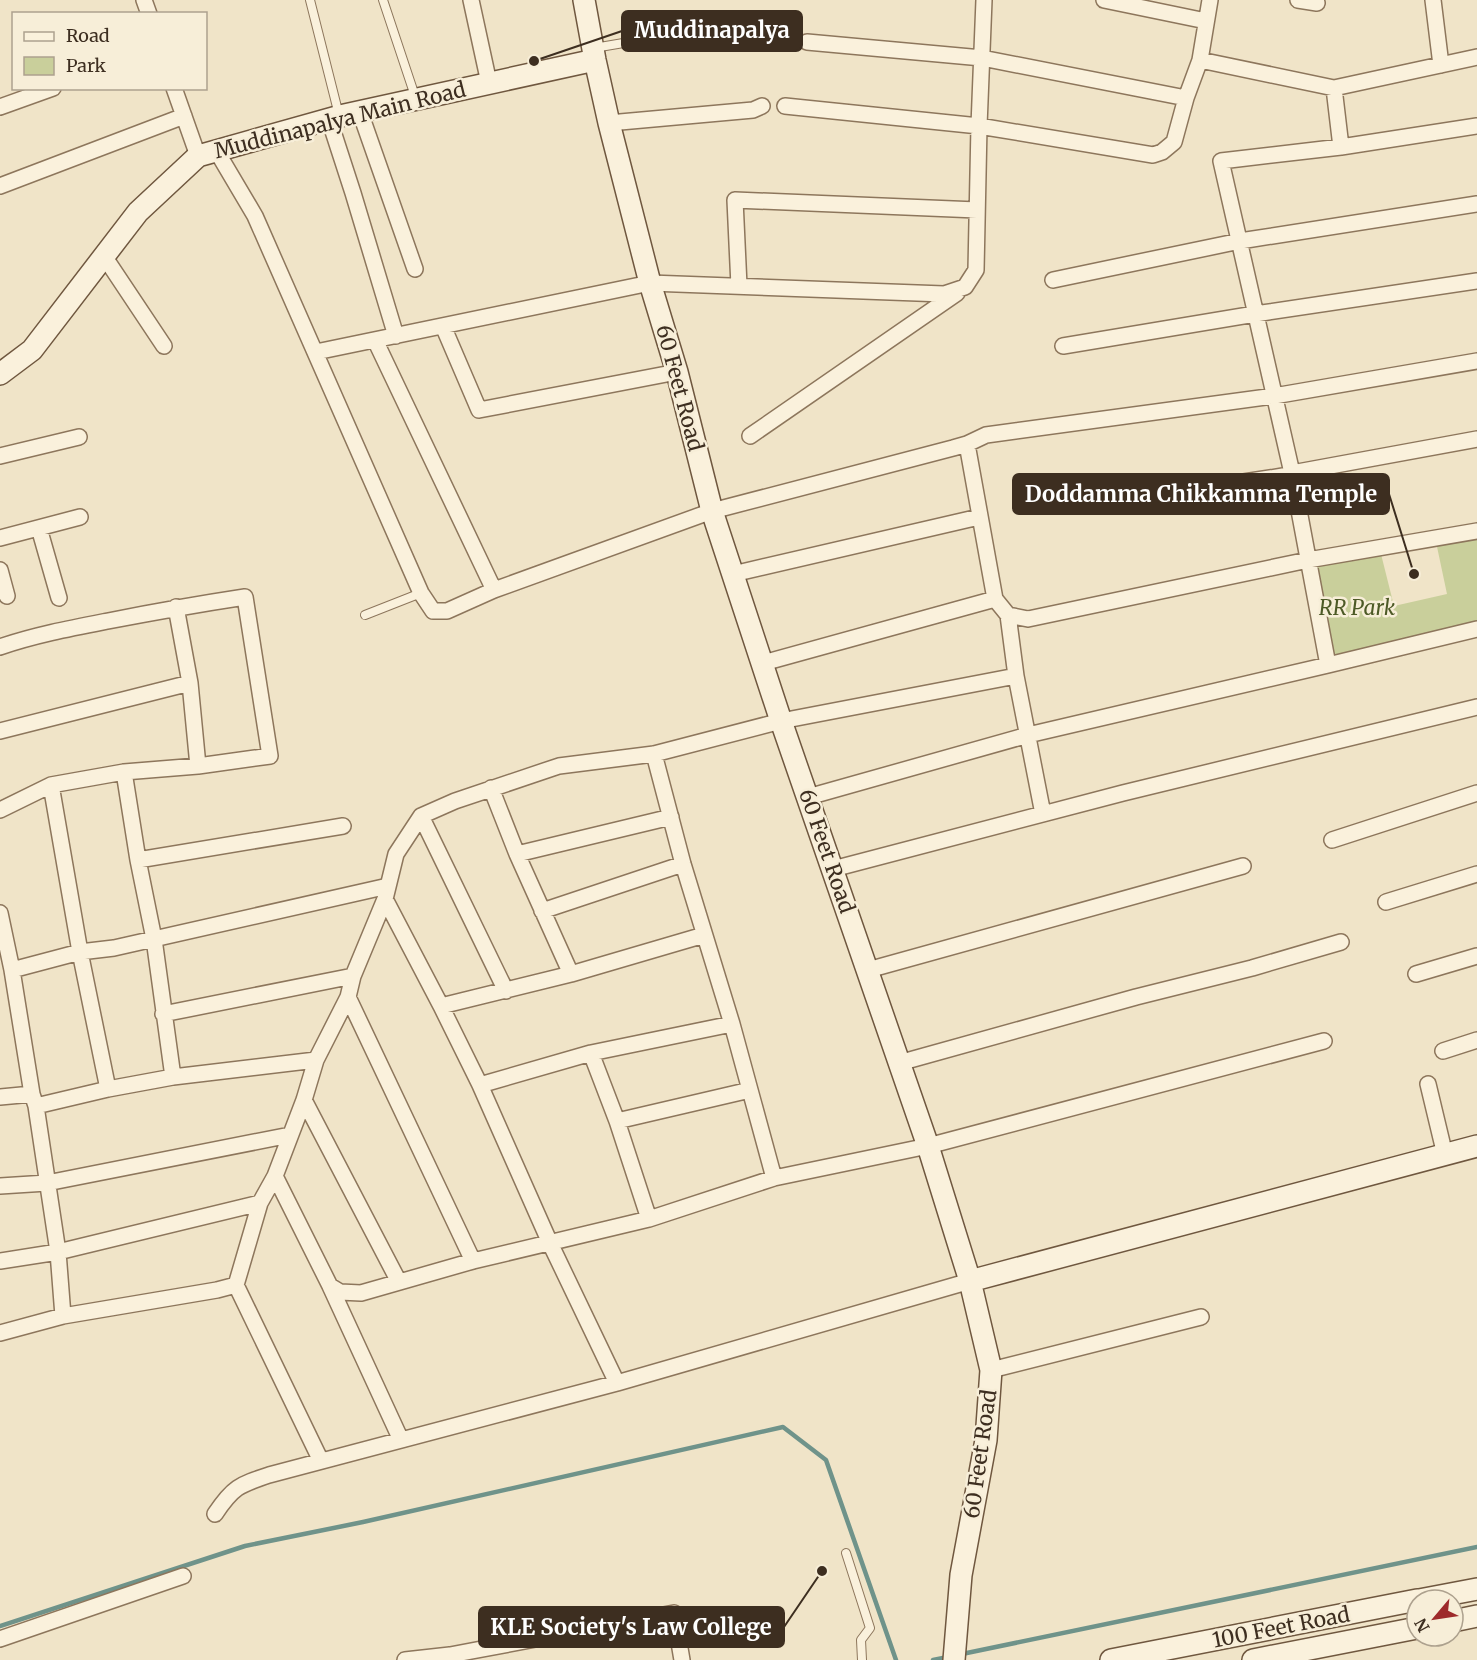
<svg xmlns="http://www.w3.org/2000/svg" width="1477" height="1660" viewBox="0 0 1477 1660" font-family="Merriweather,serif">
	<rect width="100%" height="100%" fill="#f0e4c8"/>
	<!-- green -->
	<path fill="#c9cf9b" d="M 1477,534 L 1477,626 L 1330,657 L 1311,568 L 1381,554 L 1394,606 L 1447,594 L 1436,542 Z"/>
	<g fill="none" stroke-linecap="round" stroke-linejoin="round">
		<!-- stream -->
		<path stroke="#6f938a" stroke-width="4.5" d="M 0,1626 L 245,1546 L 363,1522 L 783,1427 L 826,1460 L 896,1660
			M 962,1654 L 1477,1547
			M 933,1660 L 948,1657"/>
		<defs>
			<path id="lane" d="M 310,0 L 339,115
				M 383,0 L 416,99
				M 594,48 L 729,25
				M 365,615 L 421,593
				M 846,1553 L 870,1628 L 861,1640 L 862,1660"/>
			<path id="street" d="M 144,0 L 149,14
				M 471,0 L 489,83
				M 1104,0 L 1206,21
				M 1298,0 L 1317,3
				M 1433,0 L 1441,65
				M 807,42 L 982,58 L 1186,98
				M 1200,60 L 1334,88 L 1477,57
				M 174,88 L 198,156
				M 1334,88 L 1341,147
				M 785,106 L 979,126 L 1153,155 L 1162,152 L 1174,142 L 1186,98 L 1200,60 L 1210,0
				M 0,107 L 53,88
				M 360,112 L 415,269
				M 329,119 L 353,193 L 396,336
				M 609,123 L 753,110 L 762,106
				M 216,150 L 255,216 L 421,593 L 433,611 L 447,611 L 494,590 L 712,511 L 953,448 L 967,444 L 986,435 L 1274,396 L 1477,361
				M 0,186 L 184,116
				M 104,256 L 164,346
				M 1053,280 L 1240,241 L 1477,204
				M 739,286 L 735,200 L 977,210
				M 443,326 L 479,410 L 677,372
				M 375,340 L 494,590
				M 1063,346 L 1255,314 L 1477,281
				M 316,352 L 650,283 L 944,294 L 965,287 L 976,270 L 979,126 L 984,0
				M 750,436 L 957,293
				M 967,444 L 995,599 L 1008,615 L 1028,619 L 1308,560 L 1477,531
				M 0,456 L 79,437
				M 1106,503 L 1283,476 L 1292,473 L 1477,439
				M 39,528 L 59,598
				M 0,538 L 80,517
				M 0,570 L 7,596
				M 733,574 L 979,517
				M 176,607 L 190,683 L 198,766
				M 1008,615 L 1016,676 L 1043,814
				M 0,647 C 35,635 72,628 108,621 C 154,612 199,604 245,597 L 270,756 L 198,766 L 124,772 L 51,785 L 0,810
				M 763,663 L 995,599
				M 1328,665 L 1292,473 L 1221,161 L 1341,147 L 1477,126
				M 0,731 L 190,683
				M 654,754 L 683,864 L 732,1024 L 774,1178
				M 124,772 L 138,860 L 154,939 L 173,1077
				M 51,785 L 80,952 L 108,1089
				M 491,788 L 517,854 L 571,974
				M 808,797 L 1028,735 L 1328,665 L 1477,629
				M 421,816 L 506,991
				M 1332,840 L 1477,793
				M 517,854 L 671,817
				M 138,860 L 343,826
				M 833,869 L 1123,793 L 1477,707
				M 385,899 L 441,1006 L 480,1085 L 550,1243 L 617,1383
				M 1386,902 L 1477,874
				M 542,911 L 683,864
				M 0,913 L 12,970 L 32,1094 L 36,1106 L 58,1252 L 63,1316
				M 12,970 L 80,952 L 114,948 L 388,886
				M 868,970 L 1243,866
				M 1416,974 L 1477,956
				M 348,997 L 473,1261
				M 441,1006 L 571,974 L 704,935
				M 163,1014 L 353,976
				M 1443,1051 L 1477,1040
				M 591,1053 L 617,1121 L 649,1219
				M 899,1063 L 1136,997 L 1252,968 L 1341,942
				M 1428,1084 L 1445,1155
				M 480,1085 L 591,1053 L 732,1024
				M 0,1097 L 32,1094
				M 304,1100 L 399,1282
				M 36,1106 L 108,1089 L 173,1077 L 316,1060
				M 617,1121 L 750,1090
				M 275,1176 L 330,1286 L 340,1292 L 361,1293 L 473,1261 L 649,1219 L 774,1178 L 928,1146 L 1324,1041
				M 0,1186 L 47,1183 L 290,1135
				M 0,1261 L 58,1252 L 260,1203
				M 236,1285 L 321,1461
				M 330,1286 L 401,1440
				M 0,1333 L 63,1316 L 217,1290 L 236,1285 L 260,1203 L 275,1176 L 304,1100 L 316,1060 L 348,997 L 353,976 L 385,899 L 396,854 L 421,816 L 455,801 L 559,766 L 654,754 L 781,721 L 1016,676
				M 991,1370 L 1201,1317
				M 215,1514 C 233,1487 239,1485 269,1475 L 617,1383 L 970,1281
				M 0,1639 L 183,1576
				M 405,1660 L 450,1655 L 674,1613 L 682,1660"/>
			<path id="secondary" d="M 584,0 L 595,60 L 609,123 L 650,283 L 677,372 L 712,511 L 781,721 L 928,1146 L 970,1281 L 991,1370 L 986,1440 L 961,1575 L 954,1660
				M 0,374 L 32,350 L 138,212 L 198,156 L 340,116 L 595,60
				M 970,1281 L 1477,1146
				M 1419,1600 L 1477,1589
				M 1453,1621 L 1477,1616
				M 1111,1660 L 1417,1600
				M 1253,1660 L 1417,1628"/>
		</defs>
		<!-- lane casing -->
		<use href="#lane" stroke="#8d765c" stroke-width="10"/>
		<!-- street casing -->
		<use href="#street" stroke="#8d765c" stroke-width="18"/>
		<!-- secondary casing -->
		<use href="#secondary" stroke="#6f573f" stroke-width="24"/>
		<!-- lane -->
		<use href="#lane" stroke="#faf1dc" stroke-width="8"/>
		<!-- street -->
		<use href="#street" stroke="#faf1dc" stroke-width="15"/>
		<!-- secondary -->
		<use href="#secondary" stroke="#faf1dc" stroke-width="21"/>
	</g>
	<g text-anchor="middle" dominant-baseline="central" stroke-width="5" stroke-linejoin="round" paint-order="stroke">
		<!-- street labels -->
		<g font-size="21" fill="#3d2e20" stroke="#f7eed8">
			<text transform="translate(340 120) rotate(-14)">Muddinapalya Main Road</text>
			<text transform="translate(680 388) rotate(75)">60 Feet Road</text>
			<text transform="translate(827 851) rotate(71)">60 Feet Road</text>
			<text transform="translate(980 1454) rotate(-82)">60 Feet Road</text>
			<text transform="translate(1281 1627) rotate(-11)">100 Feet Road</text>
		</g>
		<!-- park labels -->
		<g font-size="21" font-style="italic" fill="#4d5a26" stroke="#f7eed8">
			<text x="1357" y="607">RR Park</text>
		</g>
	</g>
	<!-- callouts -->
	<path fill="none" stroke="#3d2e20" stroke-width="2" d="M534 61L622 31M1414 574L1389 494M822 1571L784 1627"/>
	<g fill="#3d2e20" stroke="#f7eed8" stroke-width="2">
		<circle cx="534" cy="61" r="6"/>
		<circle cx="1414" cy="574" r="6"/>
		<circle cx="822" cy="1571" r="6"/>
	</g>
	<g fill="#3d2e20" stroke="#3d2e20" stroke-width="2">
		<rect x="622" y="11" width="180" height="40" rx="6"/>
		<rect x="1013" y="474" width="376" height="40" rx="6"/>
		<rect x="479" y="1607" width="305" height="40" rx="6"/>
	</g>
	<g font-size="22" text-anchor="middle" font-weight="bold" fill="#fff">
		<text x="712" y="38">Muddinapalya</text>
		<text x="1201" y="502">Doddamma Chikkamma Temple</text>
		<text x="631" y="1635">KLE Society's Law College</text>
	</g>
	<!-- legend -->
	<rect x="12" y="12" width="195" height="78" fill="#f7eed8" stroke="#ada18e" stroke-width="1.5"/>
	<rect x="24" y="32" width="30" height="9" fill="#faf1dc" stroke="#ada18e" stroke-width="1.5"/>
	<text x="66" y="42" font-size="18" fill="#3d2e20">Road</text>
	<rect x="24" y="57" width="30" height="18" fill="#c9cf9b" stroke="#ada18e" stroke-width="1.5"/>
	<text x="66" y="72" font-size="18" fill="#3d2e20">Park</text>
	<!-- north arrow -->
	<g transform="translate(1435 1618) rotate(241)"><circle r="28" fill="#f7eed8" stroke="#ada18e" stroke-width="1.5"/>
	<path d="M0-4.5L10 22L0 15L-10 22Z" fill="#9e2a2b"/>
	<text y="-9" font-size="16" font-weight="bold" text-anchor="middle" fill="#3d2e20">N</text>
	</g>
</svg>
